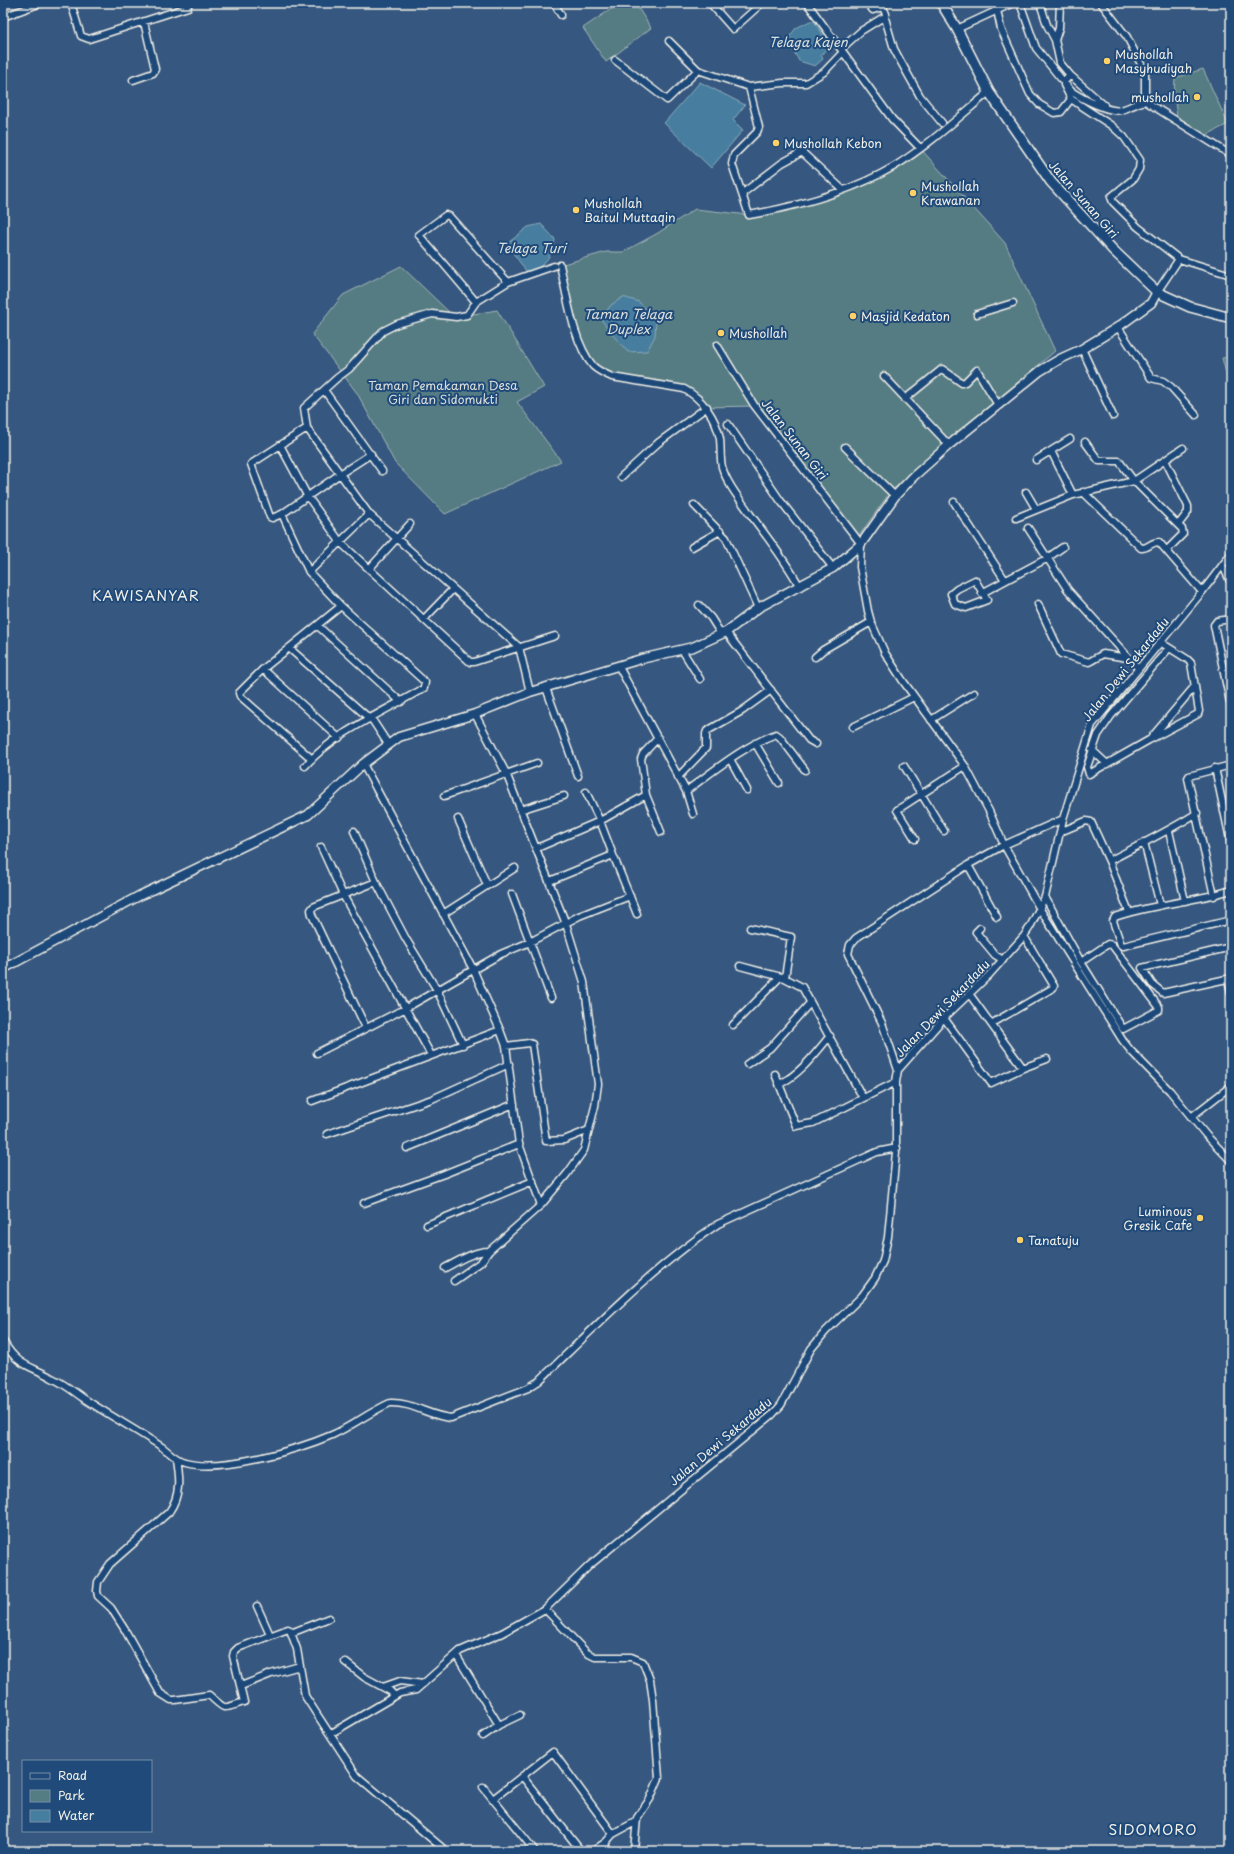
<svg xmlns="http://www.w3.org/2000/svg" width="1234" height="1854" viewBox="0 0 1234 1854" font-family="'Playpen Sans',sans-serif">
	<rect width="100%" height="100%" fill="#36577f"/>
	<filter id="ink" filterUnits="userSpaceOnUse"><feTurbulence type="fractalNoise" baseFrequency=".025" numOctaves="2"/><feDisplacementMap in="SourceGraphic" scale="8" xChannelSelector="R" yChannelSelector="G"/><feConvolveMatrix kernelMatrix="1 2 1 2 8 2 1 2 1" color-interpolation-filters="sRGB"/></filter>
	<g filter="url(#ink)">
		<!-- green -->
		<path fill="#547c83" stroke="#a4b6b6" d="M 620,3 L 635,3 L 651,28 L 606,62 L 583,28 Z
			M 1203,69 L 1228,124 L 1199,139 L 1177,116 L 1174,95 L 1175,78 Z
			M 920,148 L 1005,243 L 1055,351 L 890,492 L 859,536 L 754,406 L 707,407 L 694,395 L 669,387 L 602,373 L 582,349 L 560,265 L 606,252 L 623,252 L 658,233 L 695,209 L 749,215 L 820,198 L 864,181 Z
			M 401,266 L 450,313 L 456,317 L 497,310 L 544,387 L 517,402 L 561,461 L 445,514 L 395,463 L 357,393 L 312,334 L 343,295 Z
			M 1231,357 L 1231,392 L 1222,358 Z"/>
		<!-- water -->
		<path fill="#467e9f" stroke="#8cacbc" d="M 810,21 L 814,21 L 830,45 L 821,55 L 823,59 L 815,66 L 799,61 L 792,48 L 790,36 L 796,28 Z
			M 700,82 L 745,105 L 733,120 L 743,130 L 711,168 L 664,123 Z
			M 541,224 L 555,239 C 554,254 542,270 527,272 L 507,245 L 508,243 L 528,227 Z
			M 623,297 L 639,302 L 656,320 L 655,336 L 647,351 L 628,352 L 611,333 L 601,319 L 611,305 Z"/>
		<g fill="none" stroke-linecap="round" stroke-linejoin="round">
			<defs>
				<path id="minor" d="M 71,3 L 81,36 L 89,39 L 188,7
					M 554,3 L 561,15
					M 710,3 L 733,29 L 762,3
					M 867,3 L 873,10 L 883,7 L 886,14 L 885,18
					M 993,3 L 997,10 L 1001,29 L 1030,94 L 1039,104 L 1054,113 L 1061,112 L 1071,99
					M 1020,3 L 1036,48 L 1071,91 C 1081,98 1109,113 1121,110 C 1129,108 1136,103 1145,101
					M 1040,3 L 1047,25 L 1055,40
					M 1060,3 L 1059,28 L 1055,40 L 1060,63 L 1070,75 L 1104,105
					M 1101,3 L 1127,37 L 1145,72 L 1145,101
					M 3,17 L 41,3
					M 957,29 L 1013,3
					M 669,41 L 698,70
					M 841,49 L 861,31 L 882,18 L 885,18 L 894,49 L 901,62 L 920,96 L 942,123
					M 843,52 L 892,119 L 920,148
					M 615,60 L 667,100 L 698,70 L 749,87 L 783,83 L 806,83 L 824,72 L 843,52 L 807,3
					M 1070,75 L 1064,82 L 1064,85 L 1071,99 L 1112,126 L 1124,137 L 1140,160 L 1139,169 L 1133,179 L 1111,197 L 1113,202 L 1138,227 L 1179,259 L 1231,275
					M 133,80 L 153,73 L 155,69 L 144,22
					M 749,87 L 759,127 L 757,132 L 734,155 L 732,164 L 749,215 C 799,206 851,192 895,166 C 929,145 959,117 989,92
					M 1145,101 L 1231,155
					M 743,193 L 782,163 L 802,152 L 843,190
					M 560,265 C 567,295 573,343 593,366 C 598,371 605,374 612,377 L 684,389 C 703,399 716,418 720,439 C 721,448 720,458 722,467 C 727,484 740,499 750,514 C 768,538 786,561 800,587
					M 1157,292 L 1179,259
					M 476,302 L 419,235 L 446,215 L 449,216 L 508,282
					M 977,314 L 1013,303
					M 1118,327 L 1151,378 L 1163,381 L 1171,387 L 1196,415
					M 717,345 L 754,405 L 861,544 L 860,567 L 868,611 L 871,622 L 885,653 L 903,681 L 965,766 L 989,811 L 1004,845 L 1040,909 L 1123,1041 L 1131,1051 L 1170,1091 L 1206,1135 L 1231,1161
					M 1082,349 L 1113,416
					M 884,376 L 949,445
					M 324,390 L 382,471
					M 905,399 L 942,369 L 962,383 L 965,382 L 977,370 L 998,405
					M 728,424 L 780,500 L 833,568
					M 307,428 L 251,464 L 270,517 L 272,518 L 282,514 L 340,474 L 371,454
					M 1085,442 L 1099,461 L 1119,461 L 1134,481 L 1178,525 L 1188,512 L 1188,506 L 1165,460
					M 280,445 L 308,497 L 341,543 L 470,662 L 474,662 L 555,636
					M 845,447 L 895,496
					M 1051,451 L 1073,495
					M 1036,460 L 1070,439
					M 621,477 L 658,443 L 707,407
					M 1026,492 L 1036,509
					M 1083,492 L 1141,548 C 1148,549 1152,541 1159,542 L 1202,592
					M 954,502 L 1005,580
					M 694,505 L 726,538 L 758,608
					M 282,514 L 309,572 L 341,606 L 425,682 L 424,688 C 386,711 335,732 305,766
					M 1016,518 L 1073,495 L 1134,481 L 1183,448
					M 1028,528 L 1068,590 L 1138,668
					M 692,547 L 720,531
					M 1167,550 L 1183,534 L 1182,529 L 1178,525
					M 1223,566 L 1231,583
					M 369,569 L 410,524
					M 309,572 L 369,514
					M 975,580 L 987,600 L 966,608 L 955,604 L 951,594 L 957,589 Z
					M 982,593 L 1046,559 L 1063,547
					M 1038,604 L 1061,654 L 1089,662 L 1103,654 L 1128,658
					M 699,605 L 711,618 L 721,634
					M 424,619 L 453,589
					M 1231,619 L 1217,621 L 1214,625 L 1231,707
					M 318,626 L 401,702
					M 726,632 L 809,740 L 816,744
					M 1160,642 L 1187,659 L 1191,663 L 1199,711 L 1198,714 L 1149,740 L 1089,774 L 1087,767 L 1098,735 L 1111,716 L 1169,648
					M 289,648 L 370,719
					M 682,650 L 700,679
					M 815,657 L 823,650 L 871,622
					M 619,667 L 686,791 C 715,770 742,747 776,734 L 780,737 L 805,770
					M 263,669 L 339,738
					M 546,688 L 578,776
					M 530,692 L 519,647 L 369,514 L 307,428 L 304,408 L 337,378 L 349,369 L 383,331 L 397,324 L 432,314 L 456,317 L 467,315 L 476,302 L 508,282 L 554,266
					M 371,718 L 388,744
					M 931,720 L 974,693
					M 853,727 L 914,697
					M 1152,737 L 1195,686
					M 755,743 L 779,783
					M 1092,750 L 1107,764
					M 312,759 L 240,696 L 239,693 L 263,669 L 341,606
					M 730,759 L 747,790
					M 363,764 L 473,969 L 500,1030 L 506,1046 L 519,1144 L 541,1205
					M 904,766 L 944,831
					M 1215,768 L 1231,844
					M 678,777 L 706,748 L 706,734 L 707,731 L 742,711 L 771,690
					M 686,791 L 693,814
					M 586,792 L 600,821 L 613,855 L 637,914
					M 646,795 L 641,759 L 643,754 L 658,738
					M 444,796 L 537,763
					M 520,810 L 564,796
					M 458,819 L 487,885
					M 354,831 L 376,882 L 406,939 L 437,990 L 463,1045
					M 1169,831 L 1185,901
					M 1060,832 L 1086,821 L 1091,822 L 1109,861 L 1129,912
					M 915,839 L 897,810 L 965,766
					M 1144,842 L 1160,905
					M 321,847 L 343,895 L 431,1055
					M 537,848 L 600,821 L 646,795 L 661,832
					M 1109,861 C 1139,845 1169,831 1197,813
					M 968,865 L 997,917
					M 550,881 L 613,855
					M 1231,890 C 1193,902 1153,904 1115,917 L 1113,921 L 1121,945 L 1123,946 L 1231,920
					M 512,894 L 551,998
					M 1214,896 L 1188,778 L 1189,776 L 1231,765
					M 1045,897 L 1081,962
					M 443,914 L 515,868
					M 750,928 L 791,937 L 785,978
					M 980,928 L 976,932 L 995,955 L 1003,960
					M 1108,944 L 1112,945 L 1159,1007 L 1159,1010 L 1123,1029 L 1081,962 Z
					M 1231,947 L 1142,968 L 1152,984 L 1163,993 L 1231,978
					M 740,966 L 785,978 L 802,987 L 863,1098
					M 1228,979 L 1231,992
					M 970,995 L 1023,1068
					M 944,1018 L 991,1083 L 1023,1068 L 1047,1059
					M 991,1024 L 1053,988 L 1054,986 L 1024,936
					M 733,1025 L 780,977
					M 366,1028 L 312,915 L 311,910 L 313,907 L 376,882
					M 506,1046 L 529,1043 L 532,1044 L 546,1141 L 564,1140 L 589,1130
					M 317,1053 L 406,1008 L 501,954 L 530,942 L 579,916 L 630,896
					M 747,1064 L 770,1048 L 810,1003
					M 898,1070 L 882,1023 L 848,954 L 850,945 L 856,938 L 968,865 L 1004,845 L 1063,819
					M 775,1074 L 796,1126 L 813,1123 L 896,1082
					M 780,1084 C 801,1073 815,1054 830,1036
					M 312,1101 L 500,1030
					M 1191,1117 L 1231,1086
					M 327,1134 L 432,1099 L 509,1064
					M 407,1148 L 514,1104
					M 364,1203 L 444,1174 L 519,1144
					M 427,1225 L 533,1181
					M 445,1268 C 458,1261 474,1251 489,1251
					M 454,1281 L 481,1262 L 489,1251 L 541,1205 L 567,1174 L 584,1150 L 595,1106 L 598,1084 L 584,982 L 566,924 L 506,773 L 475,714
					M 3,1341 C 18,1367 30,1365 52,1378 C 63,1383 73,1391 83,1398 C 109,1415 136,1430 162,1447 C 170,1453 176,1460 185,1462 C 221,1472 297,1450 332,1435 C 352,1426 370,1412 390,1403 C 412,1402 429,1416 451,1418 L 528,1388 L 539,1381 C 596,1326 652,1268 718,1224 L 877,1152 L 897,1148
					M 176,1458 C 179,1478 181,1495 169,1512 L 110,1564 L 98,1582 L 97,1591 L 98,1596 L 111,1608 L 125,1630 L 160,1693 L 171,1700 L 175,1700 L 209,1695 C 227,1711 221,1709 244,1702 L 233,1656 L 234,1652 L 238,1648 L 288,1629 L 290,1630 L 297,1649 L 305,1696 L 357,1776 L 446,1851
					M 257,1606 L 270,1635
					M 545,1609 L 587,1653 L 595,1657 L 631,1657 L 643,1662 L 650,1680 L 653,1700 L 659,1778 L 650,1799 L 637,1818 L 634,1851
					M 291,1633 L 329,1618
					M 456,1655 L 499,1725 L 520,1715
					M 345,1662 L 364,1677 L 390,1691 L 395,1696
					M 241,1686 L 271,1674 L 300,1666
					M 383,1687 L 400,1681 L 423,1684
					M 330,1734 L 400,1693 L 416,1690 L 460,1651 L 502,1633 L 545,1609 L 590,1565 L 772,1415 L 781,1405 L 811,1349 L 826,1331 L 862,1296 L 875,1278 L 883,1261 L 888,1237 L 896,1152 L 896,1082 L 898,1070 L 944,1018 L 989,975 L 1024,936 L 1030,927 L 1045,897 L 1063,819 L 1092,725 L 1202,592 L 1231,554
					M 483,1736 L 499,1725
					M 522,1776 L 581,1851
					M 483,1787 L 535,1851
					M 493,1799 L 553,1752 L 613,1834 L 606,1842 L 593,1851
					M 613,1834 L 637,1821
					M 605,1851 L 606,1842"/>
				<path id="tertiary" d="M 3,969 L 139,896 L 308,815 L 363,764 L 399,737 L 475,714 L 530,692 L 641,659 L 693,647 L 726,632 L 758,608 L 833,568 L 861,544 L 895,496 L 914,476 L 949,445 L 1040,371 L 1060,359 L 1082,349 L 1118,327 L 1151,303 L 1157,292"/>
				<path id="secondary" d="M 941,3 L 957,29 L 989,92 L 1051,182 L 1113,250 L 1157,292 L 1190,307 L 1231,318"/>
			</defs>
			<!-- minor casing -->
			<use href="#minor" stroke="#f4f1e8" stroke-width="9"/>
			<!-- tertiary casing -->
			<use href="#tertiary" stroke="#f4f1e8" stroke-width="11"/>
			<!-- secondary casing -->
			<use href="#secondary" stroke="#f4f1e8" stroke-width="12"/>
			<!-- minor -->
			<use href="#minor" stroke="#1f4a7a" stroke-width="6"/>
			<!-- tertiary -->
			<use href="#tertiary" stroke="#1f4a7a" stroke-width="8"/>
			<!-- secondary -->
			<use href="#secondary" stroke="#1f4a7a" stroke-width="9"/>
		</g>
	</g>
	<!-- markers -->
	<g fill="#ffd166" stroke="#1f4a7a" stroke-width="1.5">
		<circle cx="1107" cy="61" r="4"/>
		<circle cx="1197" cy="97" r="4"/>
		<circle cx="776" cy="143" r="4"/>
		<circle cx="913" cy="193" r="4"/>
		<circle cx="576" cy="210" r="4"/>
		<circle cx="853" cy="316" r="4"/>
		<circle cx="721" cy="333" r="4"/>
		<circle cx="1200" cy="1218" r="4"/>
		<circle cx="1020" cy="1240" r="4"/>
	</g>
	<g text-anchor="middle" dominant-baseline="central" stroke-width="4" stroke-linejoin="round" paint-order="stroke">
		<!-- poi labels -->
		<g font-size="12" fill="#f4f1e8" stroke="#1f4a7a" text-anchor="start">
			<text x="1115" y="54">Mushollah<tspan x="1115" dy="14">Masyhudiyah</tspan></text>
			<text x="1189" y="97" text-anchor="end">mushollah</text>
			<text x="784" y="143">Mushollah Kebon</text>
			<text x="921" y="186">Mushollah<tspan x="921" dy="14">Krawanan</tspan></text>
			<text x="584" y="203">Mushollah<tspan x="584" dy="14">Baitul Muttaqin</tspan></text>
			<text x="861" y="316">Masjid Kedaton</text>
			<text x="729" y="333">Mushollah</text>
			<text x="1192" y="1211" text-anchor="end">Luminous<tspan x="1192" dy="14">Gresik Cafe</tspan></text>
			<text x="1028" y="1240">Tanatuju</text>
		</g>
		<!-- street labels -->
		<g font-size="12" fill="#f4f1e8" stroke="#1f4a7a">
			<text transform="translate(1084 199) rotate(49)">Jalan Sunan Giri</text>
			<text transform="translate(795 439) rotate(52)">Jalan Sunan Giri</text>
			<text transform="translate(1125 669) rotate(-51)">Jalan Dewi Sekardadu</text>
			<text transform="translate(942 1008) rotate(-46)">Jalan Dewi Sekardadu</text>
			<text transform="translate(720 1441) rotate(-40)">Jalan Dewi Sekardadu</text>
		</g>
		<!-- park labels -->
		<g font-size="12" fill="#dcdfd9" stroke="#1f4a7a">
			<text x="443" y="385">Taman Pemakaman Desa<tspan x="443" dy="14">Giri dan Sidomukti</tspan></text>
		</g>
		<!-- water labels -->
		<g font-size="13" font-style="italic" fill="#dae0dd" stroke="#1f4a7a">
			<text x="808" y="41">Telaga Kajen</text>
			<text x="531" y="247">Telaga Turi</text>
			<text x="628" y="313">Taman Telaga<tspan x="628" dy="15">Duplex</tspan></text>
		</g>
		<!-- quarter labels -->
		<g font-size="14" letter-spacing="1" fill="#f4f1e8" stroke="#1f4a7a">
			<text x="146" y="595">KAWISANYAR</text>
			<text x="1153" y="1829">SIDOMORO</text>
		</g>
	</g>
	<!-- margin -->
	<rect width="1234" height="1854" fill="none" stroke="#1f4a7a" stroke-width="16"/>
	<rect x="8" y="8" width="1218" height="1838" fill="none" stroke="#f4f1e8" stroke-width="1.5" filter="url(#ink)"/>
	<!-- legend -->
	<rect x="22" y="1760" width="130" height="72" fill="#1f4a7a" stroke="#748da6"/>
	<rect x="30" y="1773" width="20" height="6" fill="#1f4a7a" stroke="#748da6"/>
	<text x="58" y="1780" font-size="12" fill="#f4f1e8">Road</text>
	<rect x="30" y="1790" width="20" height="12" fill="#547c83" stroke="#748da6"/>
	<text x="58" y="1800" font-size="12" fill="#f4f1e8">Park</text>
	<rect x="30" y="1810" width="20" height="12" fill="#467e9f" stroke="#748da6"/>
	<text x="58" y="1820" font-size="12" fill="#f4f1e8">Water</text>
</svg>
